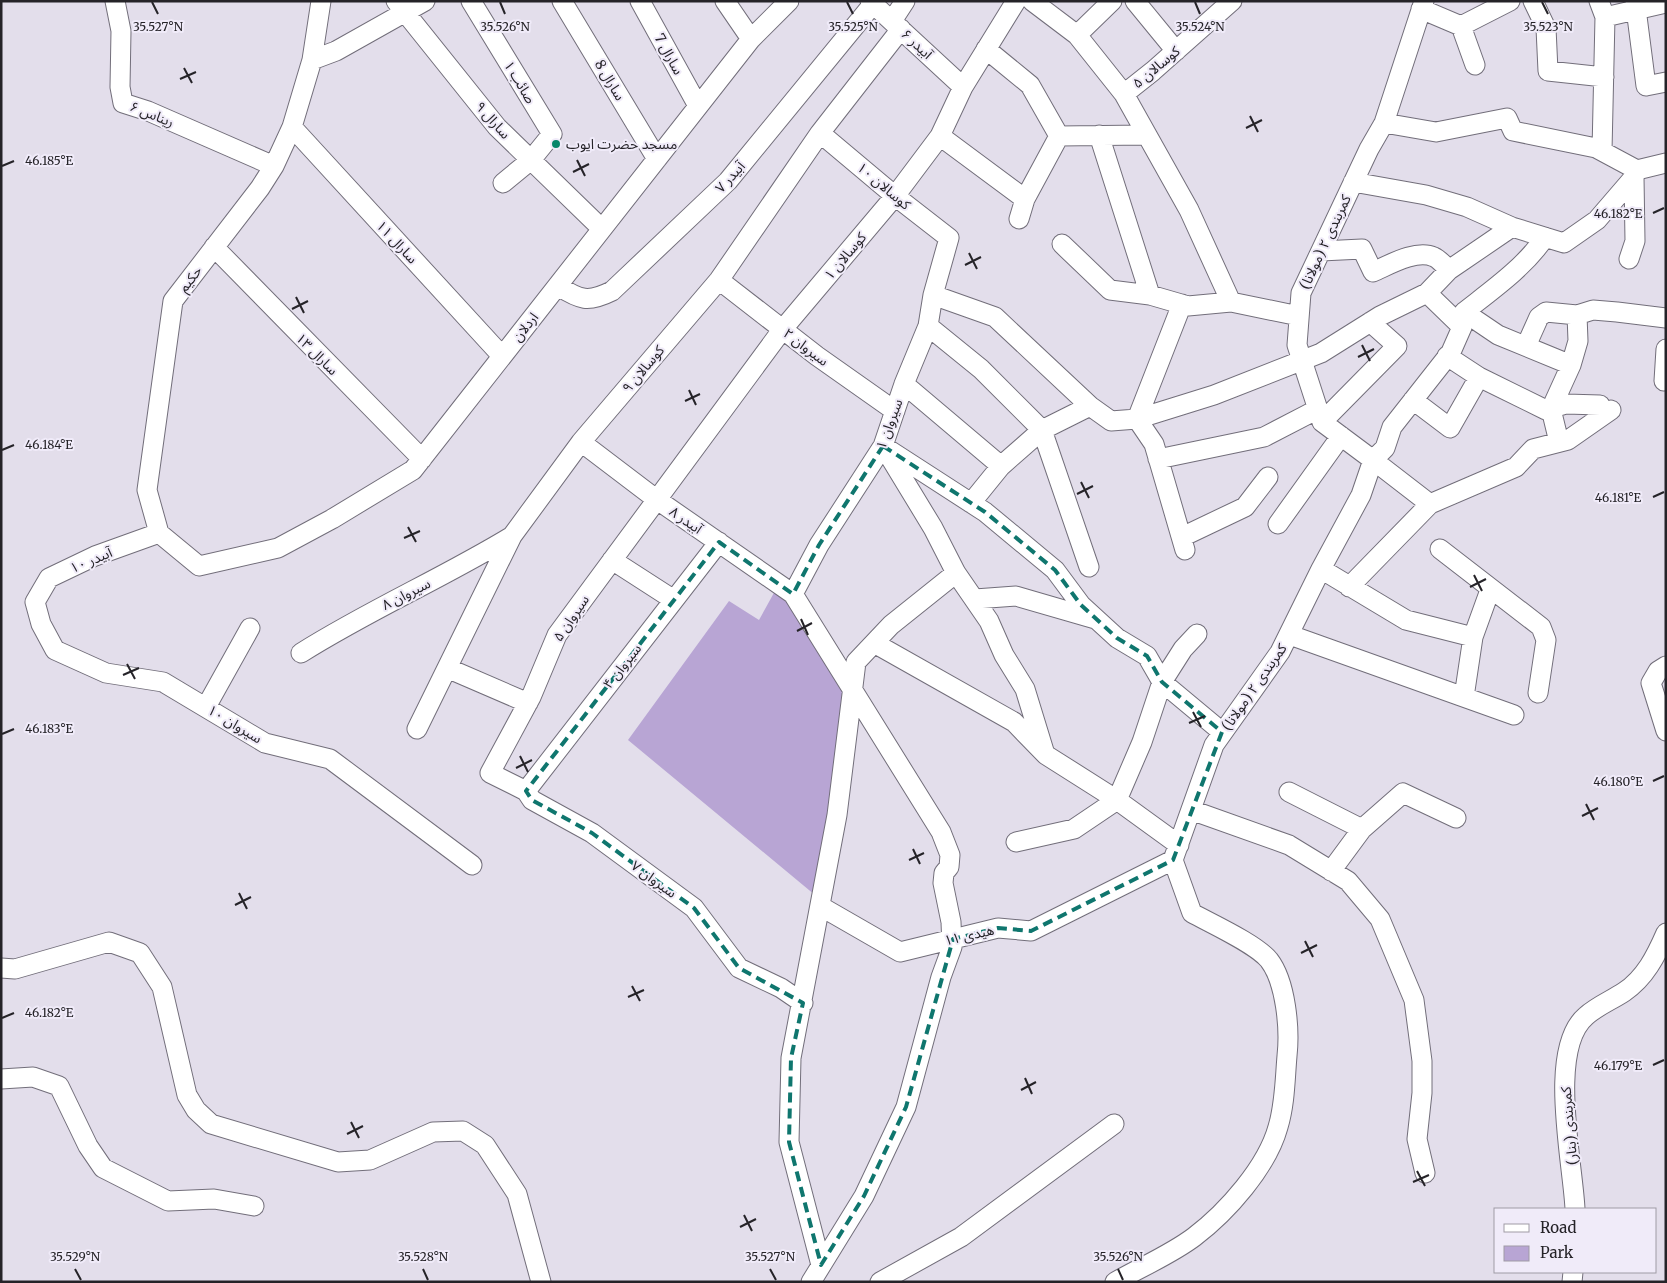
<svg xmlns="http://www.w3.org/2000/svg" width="1667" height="1283" viewBox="0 0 1667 1283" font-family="Merriweather,'Noto Sans Arabic',serif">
	<rect width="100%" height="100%" fill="#e3deeb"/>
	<!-- green -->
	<path fill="#b8a5d4" d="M 775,591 L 792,603 L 850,700 L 821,900 L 628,740 L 729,601 L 759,620 Z"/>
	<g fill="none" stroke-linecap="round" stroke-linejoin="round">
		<defs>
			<path id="minor" d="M 115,1 L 121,31 L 120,87 L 123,103 L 148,111 L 274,166
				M 321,1 L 312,60 L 292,127 L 274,166 L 260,188 L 173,301 L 147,490 L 159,533 L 199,566 L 278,548 L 332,519 L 413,470 L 751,39 L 789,1
				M 396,1 L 497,127 L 602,229
				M 471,1 L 552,134 L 531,160 L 503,183
				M 562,1 L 657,159
				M 640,1 L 698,106
				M 725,1 L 751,39
				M 870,1 L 963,87
				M 1032,1 L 1077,35 L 1124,94 L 1189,210 L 1231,302
				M 1135,1 L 1176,51
				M 1533,1 L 1546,28 L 1548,71 L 1604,77
				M 1599,1 L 1605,17 L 1602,151
				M 1635,1 L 1646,86 L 1666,82
				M 1421,9 L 1461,26 L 1510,1
				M 1605,17 L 1666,3
				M 892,21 L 905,1
				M 1461,26 L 1475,65
				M 1077,35 L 1112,1
				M 986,49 L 1030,85 L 1059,136 L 1145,135
				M 312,60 L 336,51 L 425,1
				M 1124,94 L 1153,71 L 1232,1
				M 1384,123 L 1436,132 L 1507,118 L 1513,131 L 1596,148 L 1637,170
				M 292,127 L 502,356
				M 1099,135 L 1150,295
				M 940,136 L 1025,199
				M 1353,182 L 1426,195 L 1467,207 L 1512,227 L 1564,243 L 1597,220 L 1634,177 L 1637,170 L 1666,163
				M 1019,219 L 1025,199 L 1059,136
				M 1062,244 L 1110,290 L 1150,295 L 1188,306 L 1231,302 L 1299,316
				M 214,247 L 422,459
				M 1321,251 L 1362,249 L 1373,272 C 1389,265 1416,249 1434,257 C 1439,259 1445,266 1449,270 L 1512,227
				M 1629,259 L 1635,241 L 1634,177
				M 719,280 L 817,356 L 895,411
				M 558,286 C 580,300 588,303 612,291 L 728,181 L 873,4
				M 1427,293 L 1462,327
				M 933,295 L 995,317 L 1090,406 L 1111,421 L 1137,419 L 1154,444 L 1185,550
				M 1464,312 L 1498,335 L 1571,365
				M 928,326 L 981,369 L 1042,430 L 1089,567
				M 1526,346 L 1539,317 L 1546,312 L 1577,315 L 1593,310 L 1617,312 L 1666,318
				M 1447,356 L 1479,377 L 1546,410 L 1566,404 L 1600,405
				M 1664,381 L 1666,349
				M 904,384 L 1001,466 L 1042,430 L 1090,406
				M 1413,400 L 1450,428 L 1479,377
				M 1137,419 L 1214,395 L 1321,353 L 1380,316 L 1427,293 L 1449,270
				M 1137,419 L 1182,304
				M 1322,422 L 1397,346 L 1370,322
				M 581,442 L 656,499 L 793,594 L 941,832 L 950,855 L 949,867 L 944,873 L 943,883 L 951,922 L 952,947 L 941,977 L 906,1107 L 864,1196 L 811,1282
				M 1559,442 L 1551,409 L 1571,365 L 1578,341 L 1577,315
				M 883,446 L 985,512 L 1055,570 L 1081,605 L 1117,638 L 1147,656 L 1162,682 L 1222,732
				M 885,449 L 933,528 L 956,573 L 989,621 L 1004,655 L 1025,689 L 1044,751
				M 1158,459 L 1264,437 L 1318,409
				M 971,503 L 1001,466
				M 1430,504 L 1373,460 L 1385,448 L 1392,427 L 1451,352 L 1462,327 L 1464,312 C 1492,290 1525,267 1545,237
				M 1278,524 L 1341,436
				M 159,533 L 95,556 L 49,578 L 35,602 L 41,624 L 55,650 L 106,673 L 163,682 L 265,743 L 330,759 L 472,865
				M 1182,537 L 1245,507 L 1268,477
				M 1440,549 L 1541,627 L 1546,640 L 1538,693
				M 612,560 L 674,600
				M 1321,569 L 1406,620 L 1473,637
				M 1349,587 L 1430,504 L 1516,467 L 1533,449 L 1568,440 L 1611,410
				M 793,594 L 819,545 L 883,446 L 904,384 L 928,326 L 933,295 L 949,238 L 895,196 L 820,133
				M 975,599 L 1016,596 L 1095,619
				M 1290,635 L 1514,715
				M 874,643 L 1014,722 L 1046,755 L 1117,800 L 1179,845
				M 301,653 C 369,610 443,578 512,536
				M 1666,666 L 1658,671 L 1651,683 L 1666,731
				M 447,668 L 528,703
				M 1464,697 L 1473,637 L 1490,590
				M 206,707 L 250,628
				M 417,729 L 512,536 L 581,442 L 719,280 L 820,133 L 901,29
				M 526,791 L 719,542
				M 1289,792 L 1362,829
				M 1191,810 L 1289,845 L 1348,881 L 1380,919 L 1414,1000 L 1422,1061 L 1422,1093 L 1417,1139 L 1425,1173
				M 1016,842 L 1074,829 L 1117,800 L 1142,742 L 1162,682 L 1183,649 L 1197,634
				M 1331,871 L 1362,829 L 1403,793 L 1456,818
				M 820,906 L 900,952 L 998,928 L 1031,931 L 1173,860
				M 1,968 L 15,969 L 109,942 L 140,953 L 162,987 L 187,1095 L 196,1110 L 211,1124 L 338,1162 L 370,1160 L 433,1132 L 463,1131 L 485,1145 L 517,1194 L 541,1282
				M 803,1003 L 781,988 L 739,968 L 694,908 L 592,833 L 532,800 L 526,791 L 490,773 L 531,697 L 557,635 L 782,330 L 895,196 L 940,136 L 963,87 L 1016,1
				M 1,1079 L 33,1077 L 59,1086 L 88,1146 L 103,1168 L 168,1201 L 214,1199 L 254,1206
				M 1575,1209 C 1573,1163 1547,1049 1586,1016 C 1597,1006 1612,1000 1624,992 C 1645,978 1656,956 1666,933
				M 821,1265 L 789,1142 L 791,1058 L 837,815 L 856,662 L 891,625 L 956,573
				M 880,1282 L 961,1237 L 1114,1124
				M 1115,1282 C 1141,1267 1170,1255 1194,1237 C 1227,1212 1267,1167 1278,1127 C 1285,1104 1285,1079 1287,1056 C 1290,1029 1286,982 1269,960 C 1256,944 1212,924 1192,913 L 1173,860 L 1214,745 L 1280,652 L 1321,569 L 1361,495 L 1373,460 L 1322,422 L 1297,345 L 1301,293 L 1369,149 L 1384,123 L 1424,1
				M 1572,1282 L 1573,1272"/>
		</defs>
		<!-- minor casing -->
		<use href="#minor" stroke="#726e7a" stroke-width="21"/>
		<!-- minor -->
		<use href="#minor" stroke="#fff" stroke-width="19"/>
	</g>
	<!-- marked area -->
	<path fill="none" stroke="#0f766e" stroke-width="4" stroke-dasharray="10 6" stroke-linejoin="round" d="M 883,446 L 985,512 L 1055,570 L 1081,605 L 1117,638 L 1147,656 L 1162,682 L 1222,732 L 1173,860 L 1031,931 L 998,928 L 953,939 L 906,1107 L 864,1196 L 821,1265 L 789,1142 L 791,1058 L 803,1003 L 739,968 L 694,908 L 592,833 L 532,800 L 526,791 L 719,542 L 793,594 L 819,545 Z"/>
	<!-- ticks -->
	<path fill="none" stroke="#252328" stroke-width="2" d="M 152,2 L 158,14M 500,2 L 505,14M 847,2 L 853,14M 1195,2 L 1200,14M 1542,2 L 1548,14M 184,68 L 192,83M 180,79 L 196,72M 1250,116 L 1258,132M 1246,128 L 1262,120M 577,160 L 585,176M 2,166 L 14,161M 573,172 L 589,164M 1653,213 L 1664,208M 969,253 L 977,269M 965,265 L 981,257M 296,297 L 304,313M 292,309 L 308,301M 1362,345 L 1370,361M 1358,357 L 1374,349M 689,390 L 696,405M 685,401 L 700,394M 2,450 L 14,445M 1081,482 L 1089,498M 1077,494 L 1093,486M 1653,497 L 1664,492M 408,527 L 416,542M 404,538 L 420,531M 1474,575 L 1482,591M 1470,587 L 1486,579M 801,619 L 808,635M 797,631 L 812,623M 127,664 L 135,679M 123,675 L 139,668M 1193,712 L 1201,727M 1189,723 L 1205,716M 2,734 L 14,729M 520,756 L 528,772M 516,768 L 532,760M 1653,781 L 1664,776M 1586,804 L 1594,820M 1582,816 L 1598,808M 913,849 L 920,864M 909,860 L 924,853M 239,893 L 247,909M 235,905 L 251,897M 1305,941 L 1313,957M 1301,953 L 1317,945M 632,986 L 640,1001M 628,997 L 644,990M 2,1018 L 14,1013M 1653,1065 L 1664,1060M 1025,1078 L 1032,1094M 1021,1090 L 1036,1082M 351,1122 L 359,1138M 347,1134 L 363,1126M 1417,1171 L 1425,1186M 1413,1182 L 1429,1175M 744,1215 L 752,1231M 740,1227 L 756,1219M 75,1269 L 81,1280M 423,1269 L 428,1280M 770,1269 L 776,1280M 1118,1269 L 1123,1280"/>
	<!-- markers -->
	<circle fill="#07876b" stroke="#f0ebf9" stroke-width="2" cx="556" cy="144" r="5"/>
	<g text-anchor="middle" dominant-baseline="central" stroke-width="4" stroke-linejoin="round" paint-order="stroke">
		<!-- street labels -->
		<g font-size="14" fill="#252328" stroke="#f0ebf9">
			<text transform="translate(917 44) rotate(43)">آبیدر ۶</text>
			<text transform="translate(669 54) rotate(61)">سارال 7</text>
			<text transform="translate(1156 67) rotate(-40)">کوسالان ۵</text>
			<text transform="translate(610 80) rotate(59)">سارال 8</text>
			<text transform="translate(520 82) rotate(59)">صائب ۱</text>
			<text transform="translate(152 114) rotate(22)">ریناس ۶</text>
			<text transform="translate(493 120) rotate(48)">سارال ۹</text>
			<text transform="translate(730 177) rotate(-48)">آبیدر ۷</text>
			<text transform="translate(884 186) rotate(40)">کوسالان ۱۰</text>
			<text transform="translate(397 242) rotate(47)">سارال ۱۱</text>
			<text transform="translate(1325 242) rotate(-65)">کمربندی ۲ (مولانا)</text>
			<text transform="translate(845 256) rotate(-50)">کوسالان ۱</text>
			<text transform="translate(190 279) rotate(-52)">حکیم</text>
			<text transform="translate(525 327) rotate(-52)">اردلان</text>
			<text transform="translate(806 347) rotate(37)">سیروان ۲</text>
			<text transform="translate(317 354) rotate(45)">سارال ۱۳</text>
			<text transform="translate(643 369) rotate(-50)">کوسالان ۹</text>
			<text transform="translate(889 424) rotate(-70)">سیروان ۱</text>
			<text transform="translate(686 520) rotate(35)">آبیدر ۸</text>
			<text transform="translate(91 560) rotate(-23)">آبیدر ۱۰</text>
			<text transform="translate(406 594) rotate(-27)">سیروان ۸</text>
			<text transform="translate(571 618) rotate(-56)">سیروان ۵</text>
			<text transform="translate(622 666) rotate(-52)">سیروان ۴</text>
			<text transform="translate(1254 687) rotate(-55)">کمربندی ۲ (مولانا)</text>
			<text transform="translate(235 724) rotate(31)">سیروان ۱۰</text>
			<text transform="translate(654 879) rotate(36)">سیروان ۷</text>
			<text transform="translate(969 935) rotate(-13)">هیدی ۱۱</text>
			<text transform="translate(1569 1126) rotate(-95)">کمربندی (بنار)</text>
		</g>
		<!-- poi labels -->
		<g font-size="14" fill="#252328" stroke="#f0ebf9" text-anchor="start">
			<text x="566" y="144">مسجد حضرت ایوب</text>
		</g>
	</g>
	<g font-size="12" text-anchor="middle" fill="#252328" stroke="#f0ebf9" stroke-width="4" stroke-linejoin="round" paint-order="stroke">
		<text x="158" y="31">35.527°N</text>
		<text x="505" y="31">35.526°N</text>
		<text x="853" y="31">35.525°N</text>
		<text x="1200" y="31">35.524°N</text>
		<text x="1548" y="31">35.523°N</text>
		<text x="49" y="165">46.185°E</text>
		<text x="1618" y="218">46.182°E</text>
		<text x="49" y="449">46.184°E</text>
		<text x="1618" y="502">46.181°E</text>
		<text x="49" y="733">46.183°E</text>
		<text x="1618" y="786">46.180°E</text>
		<text x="49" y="1017">46.182°E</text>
		<text x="1618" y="1070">46.179°E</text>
		<text x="75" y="1261">35.529°N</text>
		<text x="423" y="1261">35.528°N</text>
		<text x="770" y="1261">35.527°N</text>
		<text x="1118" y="1261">35.526°N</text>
	</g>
	<!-- border -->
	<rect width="1667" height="1283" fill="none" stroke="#252328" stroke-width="5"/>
	<!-- legend -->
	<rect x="1494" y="1208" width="162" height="65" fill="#f0ebf9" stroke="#9f9ba5"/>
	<rect x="1504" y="1224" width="25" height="8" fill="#ffffff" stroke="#9f9ba5"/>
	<text x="1540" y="1233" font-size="15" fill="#252328">Road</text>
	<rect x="1504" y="1246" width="25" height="15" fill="#b8a5d4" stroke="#9f9ba5"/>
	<text x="1540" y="1258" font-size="15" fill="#252328">Park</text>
</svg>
